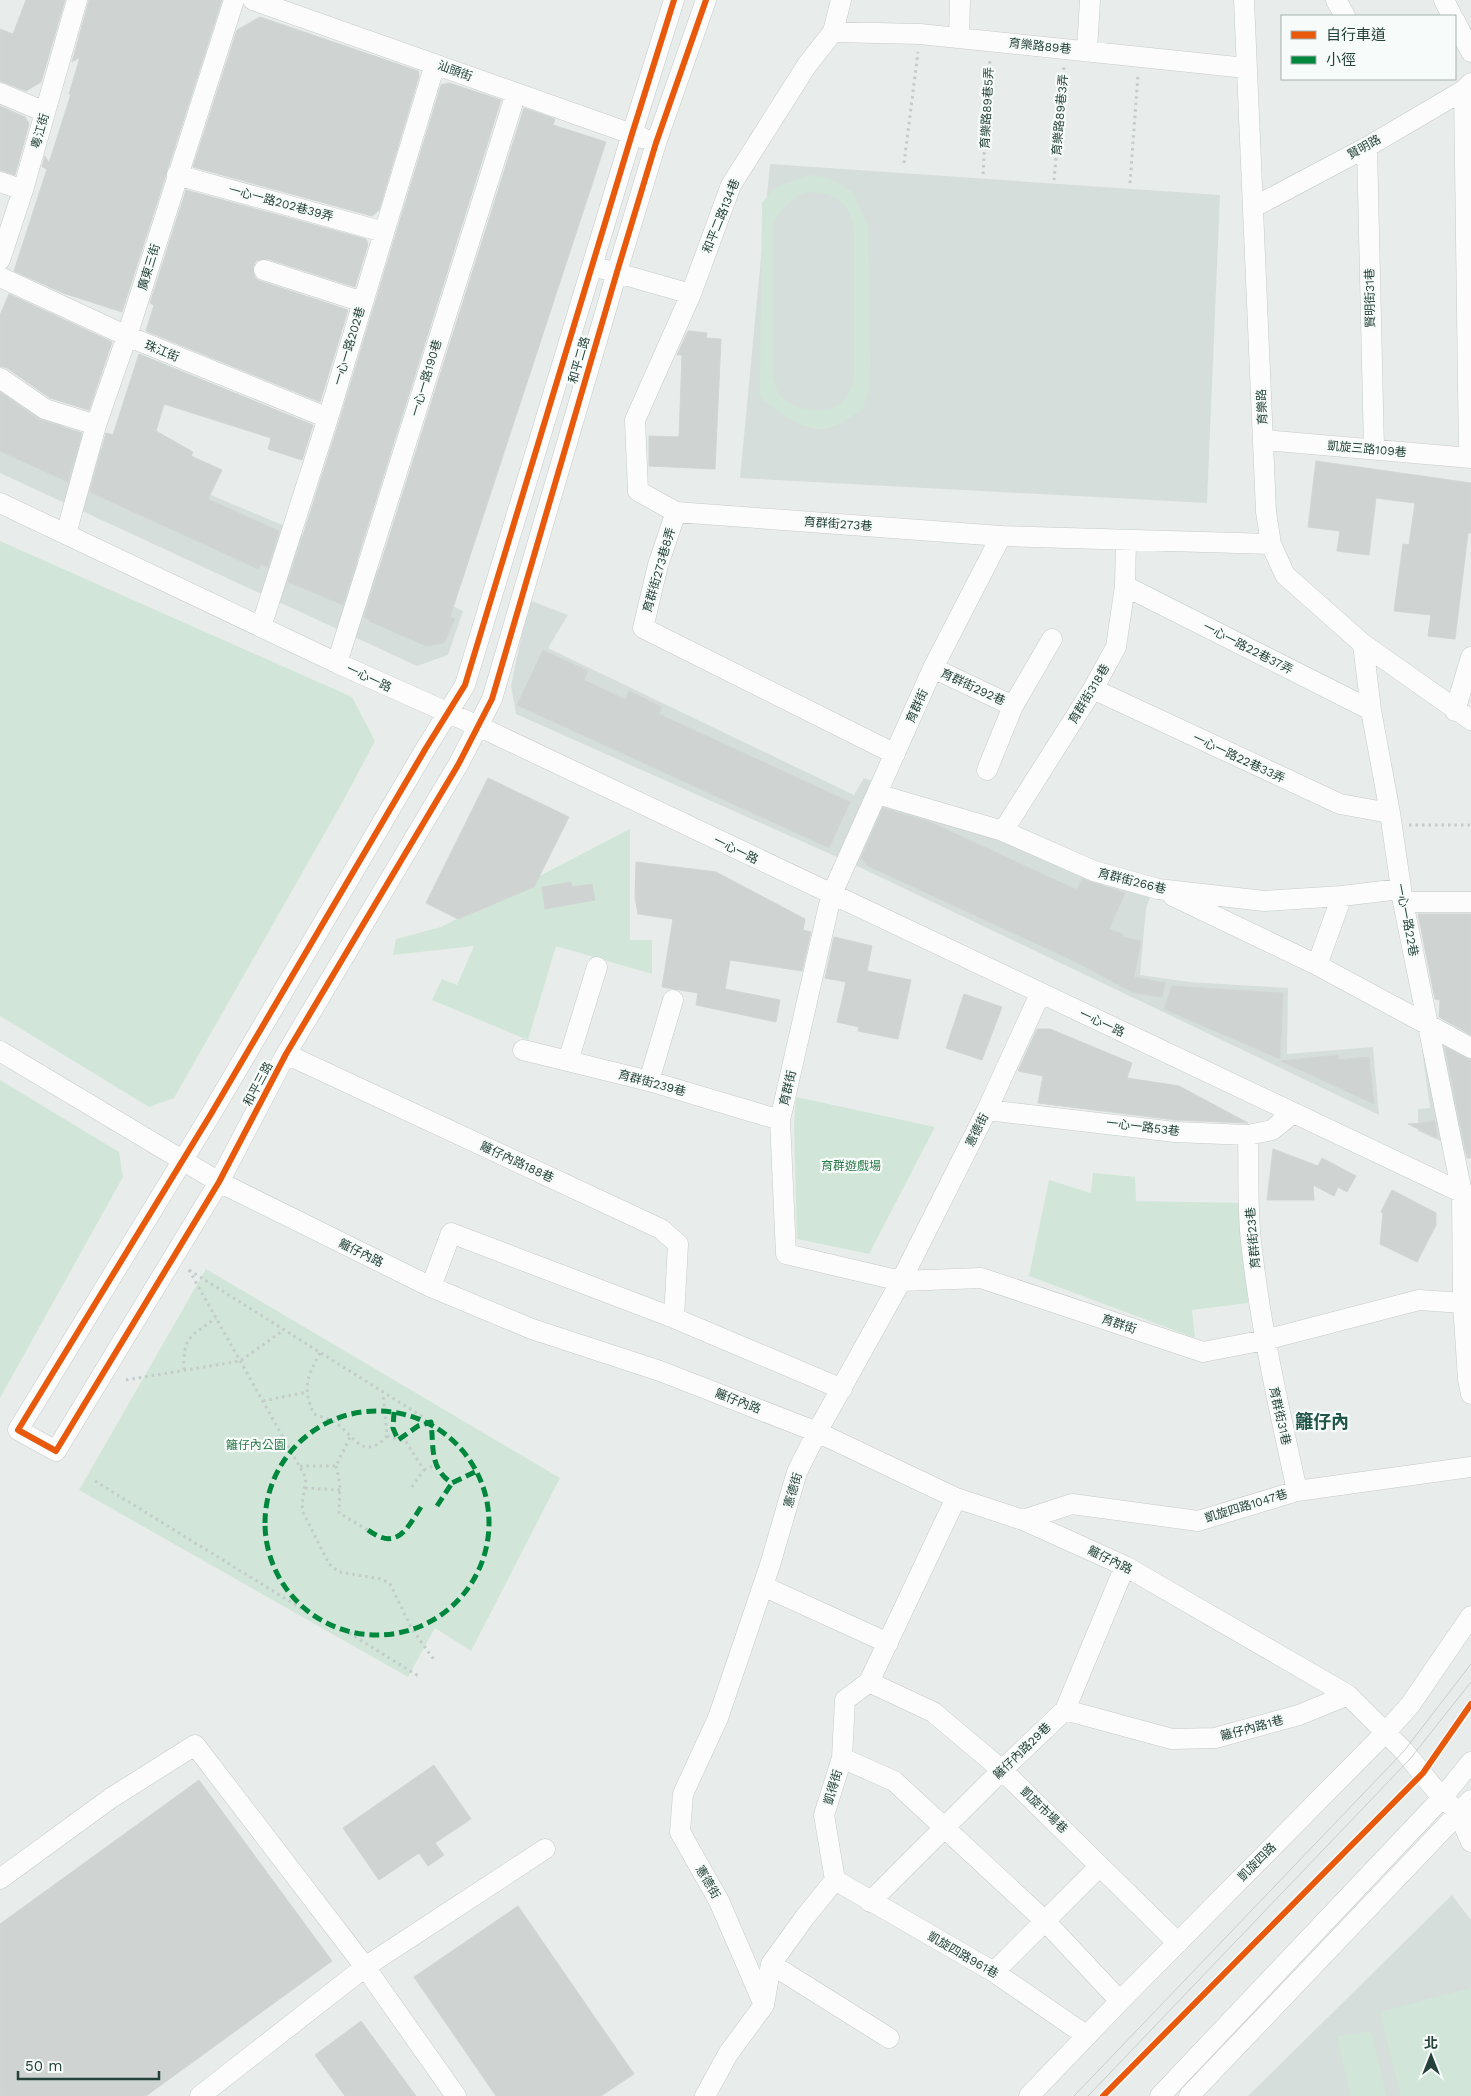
<svg xmlns="http://www.w3.org/2000/svg" width="1471" height="2096" viewBox="0 0 1471 2096" font-family="'Work Sans','Noto Sans TC',sans-serif">
	<rect width="100%" height="100%" fill="#e8edeb"/>
	<!-- built -->
	<path fill="#d6dedb" d="M 770,164 L 1220,195 L 1207,503 L 740,478 Z
		M 0,387 L 103,450 L 285,526 L 463,611 L 448,655 L 417,666 L 0,473 Z
		M 529,600 L 568,615 L 548,648 L 854,795 L 864,778 L 1155,882 L 1146,909 L 1140,975 L 1189,982 L 1288,988 L 1287,1054 L 1373,1047 L 1379,1115 L 855,865 L 516,714 L 511,686 Z
		M 1421,1027 L 1471,1053 L 1471,1155 L 1418,1131 L 1418,1109 L 1430,1108 L 1421,1042 Z
		M 1452,1895 L 1471,1920 L 1471,2096 L 1248,2096 Z"/>
	<!-- green -->
	<path fill="#d1e6d8" fill-rule="evenodd" d="M 810,175 L 829,178 L 852,192 L 868,226 L 870,364 L 869,387 L 863,409 C 852,416 835,429 821,429 C 798,428 777,411 760,397 L 762,203 L 774,188 ZM 807,192 C 835,193 848,200 854,228 L 854,382 C 851,388 848,395 844,400 C 831,417 791,411 779,394 C 776,390 774,381 773,376 L 773,223 C 782,208 790,198 807,192 Z
		M 0,541 L 352,697 L 375,741 L 342,803 L 174,1098 L 149,1107 L 0,1016 Z
		M 630,829 L 630,940 L 652,940 L 652,974 L 556,946 L 528,1040 L 432,1000 L 442,979 L 457,985 L 474,946 L 393,955 L 396,939 L 441,927 Z
		M 0,1080 L 119,1152 L 123,1177 L 0,1398 Z
		M 796,1097 L 935,1127 L 869,1254 L 797,1239 L 794,1125 Z
		M 1093,1173 L 1135,1177 L 1136,1201 L 1243,1203 L 1248,1303 L 1192,1310 L 1195,1338 L 1029,1276 L 1049,1180 L 1091,1193 Z
		M 206,1269 L 560,1478 L 471,1651 L 435,1628 L 408,1677 L 79,1490 Z
		M 1471,1988 L 1471,2096 L 1401,2096 L 1380,2012 Z
		M 1371,2031 L 1386,2096 L 1351,2096 L 1337,2037 Z"/>
	<!-- building -->
	<path fill="#cfd4d2" stroke="#d1d6d4" d="M 26,0 L 65,0 L 41,82 L 26,91 L 0,81 L 0,29 L 13,34 Z
		M 89,0 L 222,0 L 122,312 L 63,293 L 14,271 L 47,169 L 42,167 L 45,156 L 49,163 L 71,94 L 69,94 L 80,57 L 72,62 Z
		M 260,17 L 418,71 L 419,76 L 379,210 L 372,216 L 193,167 L 237,30 Z
		M 449,83 L 501,100 L 343,605 L 288,582 L 339,422 L 441,85 Z
		M 0,106 L 25,117 L 29,124 L 15,175 L 0,170 Z
		M 524,108 L 555,119 L 553,125 L 606,142 L 450,617 L 455,619 L 444,643 L 426,646 L 369,621 L 370,620 L 364,617 Z
		M 186,190 L 366,239 L 368,244 L 355,287 L 268,259 L 256,261 L 253,267 L 255,278 L 260,281 L 348,310 L 320,402 L 146,331 L 154,305 L 150,303 Z
		M 9,294 L 112,342 L 89,410 L 50,398 L 7,368 L 0,366 L 0,315 Z
		M 688,331 L 707,333 L 706,338 L 721,339 L 715,469 L 649,466 L 649,436 L 679,437 L 682,355 L 677,355 Z
		M 139,354 L 313,425 L 302,460 L 268,449 L 271,438 L 164,404 L 156,431 L 193,452 L 191,456 L 222,470 L 208,499 L 279,531 L 268,567 L 261,564 L 258,569 L 90,492 L 106,433 L 113,435 Z
		M 0,392 L 38,419 L 82,433 L 68,482 L 0,451 Z
		M 1316,461 L 1471,483 L 1471,533 L 1468,533 L 1455,639 L 1428,636 L 1431,615 L 1394,611 L 1403,544 L 1409,545 L 1415,503 L 1376,498 L 1369,555 L 1337,551 L 1340,531 L 1308,527 Z
		M 543,650 L 588,671 L 584,680 L 626,700 L 629,691 L 662,707 L 659,714 L 850,802 L 829,848 L 517,705 Z
		M 488,778 L 569,817 L 534,887 L 458,919 L 426,903 Z
		M 883,808 L 930,822 L 1077,890 L 1082,879 L 1125,893 L 1109,929 L 1123,934 L 1122,937 L 1141,941 L 1134,977 L 1165,983 L 1162,997 L 1132,992 L 1076,962 L 868,866 L 861,858 Z
		M 636,862 L 716,872 L 805,919 L 803,930 L 811,932 L 802,971 L 730,960 L 725,989 L 780,1000 L 776,1022 L 696,1005 L 698,993 L 662,987 L 673,919 L 638,914 L 635,897 Z
		M 571,882 L 572,887 L 592,884 L 595,900 L 545,909 L 542,887 Z
		M 1418,914 L 1471,914 L 1471,1035 L 1439,1017 L 1440,1000 L 1435,999 Z
		M 834,937 L 872,946 L 867,971 L 911,980 L 898,1039 L 858,1031 L 859,1027 L 837,1022 L 846,982 L 825,978 Z
		M 1172,986 L 1283,993 L 1280,1059 L 1164,1009 Z
		M 964,994 L 1002,1007 L 982,1060 L 946,1048 Z
		M 1037,1029 L 1050,1029 L 1132,1063 L 1127,1078 L 1179,1086 L 1248,1123 L 1176,1120 L 1038,1103 L 1043,1076 L 1018,1071 Z
		M 1445,1047 L 1471,1060 L 1471,1158 L 1467,1158 Z
		M 1338,1055 L 1338,1060 L 1369,1057 L 1374,1104 L 1281,1061 Z
		M 1435,1121 L 1437,1138 L 1408,1124 L 1422,1123 Z
		M 1273,1149 L 1318,1166 L 1322,1158 L 1356,1176 L 1347,1192 L 1338,1187 L 1334,1196 L 1313,1185 L 1314,1200 L 1267,1200 Z
		M 1392,1190 L 1436,1213 L 1436,1225 L 1417,1262 L 1380,1244 L 1383,1213 L 1381,1212 Z
		M 434,1765 L 471,1819 L 435,1843 L 444,1855 L 428,1866 L 419,1853 L 379,1880 L 343,1828 Z
		M 199,1780 L 332,1961 L 146,2096 L 0,2096 L 0,1924 Z
		M 518,1906 L 634,2074 L 601,2096 L 496,2096 L 414,1977 Z
		M 361,2021 L 416,2096 L 345,2096 L 315,2055 Z"/>
	<g fill="none" stroke-linecap="round" stroke-linejoin="round">
		<defs>
			<path id="minor" d="M 253,0 L 643,138
				M 674,0 L 632,134 L 465,685 L 426,748 L 211,1114 L 18,1430 L 56,1451 L 219,1182 L 286,1054 L 458,765 L 492,699 L 617,272 L 656,143 L 706,0
				M 1244,0 L 1266,512 L 1271,544 L 1285,575 L 1363,644 L 1471,720
				M 1336,0 L 1345,16
				M 1444,0 L 1452,16
				M 1455,21 L 1471,52
				M 833,32 L 920,34 L 1246,68
				M 959,38 L 960,0
				M 1087,51 L 1090,0
				M 1464,90 L 1469,458
				M 0,93 L 45,112
				M 1367,147 L 1374,449
				M 177,175 L 384,232
				M 0,182 L 23,190
				M 1254,207 L 1367,147 L 1464,90 L 1471,83
				M 0,260 L 23,190 L 77,0
				M 603,269 L 691,294 L 731,185 L 807,65 L 833,32 L 841,0
				M 264,270 L 363,302
				M 0,277 L 127,336 L 328,418
				M 691,294 L 635,420 L 638,491 L 676,512 L 658,565 L 643,628 L 895,754
				M 0,378 L 45,409 L 96,425
				M 1264,440 L 1471,458
				M 0,503 L 337,663 L 478,726 L 1471,1197
				M 676,512 L 1001,536
				M 66,534 L 96,425 L 127,336 L 234,0
				M 1271,544 L 1001,536 L 933,668 L 831,896 L 780,1120 L 786,1254 L 901,1281 L 981,1278 L 1203,1352 L 1265,1340 L 1419,1300 L 1463,1303
				M 1125,586 L 1371,710
				M 261,627 L 328,418 L 435,64
				M 1363,644 L 1371,710 L 1390,813 L 1403,902 L 1462,1193 L 1463,1303 L 1468,1379 L 1471,1394
				M 337,663 L 516,93
				M 933,668 L 1013,706
				M 1093,689 L 1340,804 L 1390,813
				M 1455,711 L 1471,657
				M 987,770 L 1013,706 L 1052,639
				M 877,794 L 1003,831 L 1094,871 L 1158,889 L 1264,901 L 1342,896 L 1400,889
				M 1003,831 L 1093,689 L 1116,647 L 1125,586 L 1126,540
				M 1173,896 L 1317,965 L 1471,1048
				M 1403,902 L 1471,902
				M 1317,965 L 1342,896
				M 523,1050 L 649,1081 L 780,1120
				M 0,1051 L 219,1182 L 431,1287 L 532,1329 L 660,1371 L 817,1432 L 956,1498 L 1023,1520 L 1125,1566 L 1348,1695 L 1404,1751 L 1442,1798 L 1471,1822
				M 286,1054 L 661,1229 L 678,1244 L 674,1318
				M 568,1061 L 597,967
				M 649,1081 L 673,1000
				M 987,1110 L 1175,1132 L 1248,1135 L 1272,1130 L 1293,1113
				M 1248,1135 C 1249,1170 1247,1206 1251,1241 C 1260,1326 1279,1408 1297,1491
				M 431,1287 L 451,1233 L 674,1318 L 842,1389
				M 1023,1520 L 1072,1504 L 1198,1521 L 1297,1491 L 1471,1467
				M 763,1586 L 888,1643
				M 869,1682 L 933,1712 L 1002,1770 L 1178,1943
				M 1065,1710 L 1172,1739 L 1215,1738 L 1299,1715 L 1348,1695
				M 842,1758 L 894,1781 L 1045,1921 L 1120,2001
				M 1459,1814 L 1471,1842
				M 0,1879 L 111,1798 L 195,1745 L 365,1967 L 456,2096
				M 835,1880 L 994,1972 L 1087,2036
				M 870,1902 L 1002,1770 L 1065,1710 L 1125,1566
				M 771,1964 L 889,2038
				M 994,1972 L 1100,1866
				M 764,2005 L 719,1901 L 680,1832 L 683,1794 L 718,1718 L 770,1565 L 797,1472 L 817,1432 L 901,1281 L 987,1110 L 1040,994
				M 200,2096 L 365,1967 L 545,1849
				M 705,2096 L 728,2054 L 764,2005 L 771,1964 L 805,1917 L 835,1880 L 824,1815 L 842,1758 L 845,1700 L 869,1682 L 956,1498
				M 1029,2096 L 1120,2001 L 1385,1733 L 1410,1705 L 1471,1616
				M 1160,2096 L 1442,1798 L 1471,1762
				M 1189,2096 L 1471,1800"/>
		</defs>
		<!-- minor casing -->
		<use href="#minor" stroke="#c5cac8" stroke-width="21"/>
		<!-- path -->
		<path stroke="#c3ccca" stroke-width="3" stroke-dasharray="2.5 4" stroke-linecap="butt" d="M 904,163 L 918,52
			M 983,174 L 990,59
			M 1054,180 L 1064,67
			M 1130,183 L 1138,75
			M 1409,825 L 1471,825
			M 189,1270 L 306,1478 L 302,1505 L 303,1512 L 329,1564 L 339,1572 L 382,1579 L 390,1584 L 412,1629 L 435,1661
			M 189,1270 L 426,1419
			M 320,1353 C 307,1377 302,1388 314,1414 C 321,1417 330,1419 336,1423 C 354,1436 364,1462 387,1436 L 383,1393
			M 184,1370 C 183,1336 190,1337 216,1318
			M 126,1380 L 240,1361 L 284,1330
			M 263,1401 L 307,1392
			M 387,1436 L 406,1442 L 424,1470 L 411,1488
			M 300,1466 L 336,1466 L 350,1437
			M 336,1466 L 340,1484 L 339,1513 L 368,1530
			M 424,1470 L 435,1465
			M 95,1481 L 307,1612
			M 305,1488 L 340,1490
			M 349,1633 L 420,1677"/>
		<!-- minor -->
		<use href="#minor" stroke="#fcfcfc" stroke-width="20"/>
		<!-- tram -->
		<path stroke="#c9cdcc" stroke-width="1" d="M 1074,2096 L 1404,1751 L 1471,1664
			M 1088,2096 L 1410,1759 L 1471,1682"/>
		<!-- quiet -->
		<path stroke="#00873e" stroke-width="5" stroke-dasharray="10 5" stroke-linecap="butt" d="M265 1523a112 112 0 1 1 224 0a112 112 0 1 1-224 0Z
			M 394,1412 L 393,1428 L 398,1440 L 418,1426 L 431,1422 C 434,1447 429,1468 452,1483 L 475,1472
			M 437,1506 L 452,1483
			M 368,1530 C 397,1551 406,1530 421,1507"/>
		<defs>
			<path id="cycleway" d="M 674,0 L 632,134 L 465,685 L 426,748 L 211,1114 L 18,1430 L 56,1451 L 219,1182 L 286,1054 L 458,765 L 492,699 L 617,272 L 656,143 L 706,0
				M 1103,2096 L 1423,1773 L 1471,1704"/>
		</defs>
		<!-- cycleway casing -->
		<use href="#cycleway" stroke="#f7fbf9" stroke-width="9"/>
		<!-- cycleway -->
		<use href="#cycleway" stroke="#e8590c" stroke-width="6"/>
	</g>
	<g text-anchor="middle" dominant-baseline="central" stroke-width="4.5" stroke-linejoin="round" paint-order="stroke">
		<!-- street labels -->
		<g font-size="12" fill="#24423a" stroke="#f7fbf9">
			<text transform="translate(1040 46) rotate(6)">育樂路89巷</text>
			<text transform="translate(455 71) rotate(20)">汕頭街</text>
			<text transform="translate(987 108) rotate(-87)">育樂路89巷5弄</text>
			<text transform="translate(1060 115) rotate(-85)">育樂路89巷3弄</text>
			<text transform="translate(40 131) rotate(-74)">粵江街</text>
			<text transform="translate(1364 147) rotate(-29)">賢明路</text>
			<text transform="translate(281 203) rotate(15)">一心一路202巷39弄</text>
			<text transform="translate(721 216) rotate(-68)">和平二路134巷</text>
			<text transform="translate(149 267) rotate(-73)">廣東三街</text>
			<text transform="translate(1370 298) rotate(-91)">賢明街31巷</text>
			<text transform="translate(349 346) rotate(-73)">一心一路202巷</text>
			<text transform="translate(162 351) rotate(22)">珠江街</text>
			<text transform="translate(579 360) rotate(-74)">和平二路</text>
			<text transform="translate(426 378) rotate(-73)">一心一路190巷</text>
			<text transform="translate(1262 407) rotate(-92)">育樂路</text>
			<text transform="translate(1367 449) rotate(5)">凱旋三路109巷</text>
			<text transform="translate(838 524) rotate(4)">育群街273巷</text>
			<text transform="translate(659 570) rotate(-74)">育群街273巷8弄</text>
			<text transform="translate(1248 648) rotate(27)">一心一路22巷37弄</text>
			<text transform="translate(369 678) rotate(25)">一心一路</text>
			<text transform="translate(973 687) rotate(25)">育群街292巷</text>
			<text transform="translate(1089 694) rotate(-59)">育群街318巷</text>
			<text transform="translate(917 706) rotate(-66)">育群街</text>
			<text transform="translate(1239 758) rotate(25)">一心一路22巷33弄</text>
			<text transform="translate(736 850) rotate(26)">一心一路</text>
			<text transform="translate(1132 881) rotate(14)">育群街266巷</text>
			<text transform="translate(1407 920) rotate(79)">一心一路22巷</text>
			<text transform="translate(1102 1023) rotate(25)">一心一路</text>
			<text transform="translate(652 1083) rotate(15)">育群街239巷</text>
			<text transform="translate(258 1084) rotate(-62)">和平三路</text>
			<text transform="translate(788 1088) rotate(-77)">育群街</text>
			<text transform="translate(1143 1127) rotate(7)">一心一路53巷</text>
			<text transform="translate(977 1130) rotate(-63)">憲德街</text>
			<text transform="translate(517 1162) rotate(25)">籬仔內路188巷</text>
			<text transform="translate(1253 1238) rotate(-95)">育群街23巷</text>
			<text transform="translate(361 1253) rotate(26)">籬仔內路</text>
			<text transform="translate(1119 1324) rotate(18)">育群街</text>
			<text transform="translate(738 1401) rotate(21)">籬仔內路</text>
			<text transform="translate(1280 1416) rotate(77)">育群街31巷</text>
			<text transform="translate(793 1490) rotate(-73)">憲德街</text>
			<text transform="translate(1246 1506) rotate(-17)">凱旋四路1047巷</text>
			<text transform="translate(1110 1560) rotate(26)">籬仔內路</text>
			<text transform="translate(1252 1728) rotate(-15)">籬仔內路1巷</text>
			<text transform="translate(1022 1751) rotate(-44)">籬仔內路29巷</text>
			<text transform="translate(833 1787) rotate(-73)">凱得街</text>
			<text transform="translate(1044 1810) rotate(44)">凱旋市場巷</text>
			<text transform="translate(1257 1862) rotate(-45)">凱旋四路</text>
			<text transform="translate(708 1882) rotate(60)">憲德街</text>
			<text transform="translate(963 1955) rotate(30)">凱旋四路961巷</text>
		</g>
		<!-- park labels -->
		<g font-size="12" fill="#2d7a4b" stroke="#f7fbf9">
			<text x="851" y="1166">育群遊戲場</text>
			<text x="256" y="1445">籬仔內公園</text>
		</g>
		<!-- district labels -->
		<g font-size="18" font-weight="bold" fill="#1f5548" stroke="#f7fbf9">
			<text x="1322" y="1421">籬仔內</text>
		</g>
	</g>
	<!-- legend -->
	<rect x="1281" y="15" width="175" height="65" fill="#f7fbf9" stroke="#a3b1ad"/>
	<rect x="1291" y="31" width="25" height="8" fill="#e8590c" stroke="#a3b1ad"/>
	<text x="1326" y="40" font-size="15" fill="#24423a">自行車道</text>
	<rect x="1291" y="56" width="25" height="8" fill="#00873e" stroke="#a3b1ad"/>
	<text x="1326" y="65" font-size="15" fill="#24423a">小徑</text>
	<!-- north arrow -->
	<g transform="translate(1431 2056)" stroke="#f7fbf9" stroke-width="4" paint-order="stroke">
	<path d="M0-4L9 19L0 12L-9 19Z" fill="#24423a"/>
	<text y="-8" font-size="14" font-weight="bold" text-anchor="middle" fill="#24423a">北</text>
	</g>
	<!-- scale -->
	<path d="M18 2071v8h141v-8" fill="none" stroke="#24423a" stroke-width="2.5"/>
	<text x="25" y="2071" font-size="15" fill="#24423a" stroke="#f7fbf9" stroke-width="4" paint-order="stroke">50 m</text>
</svg>
